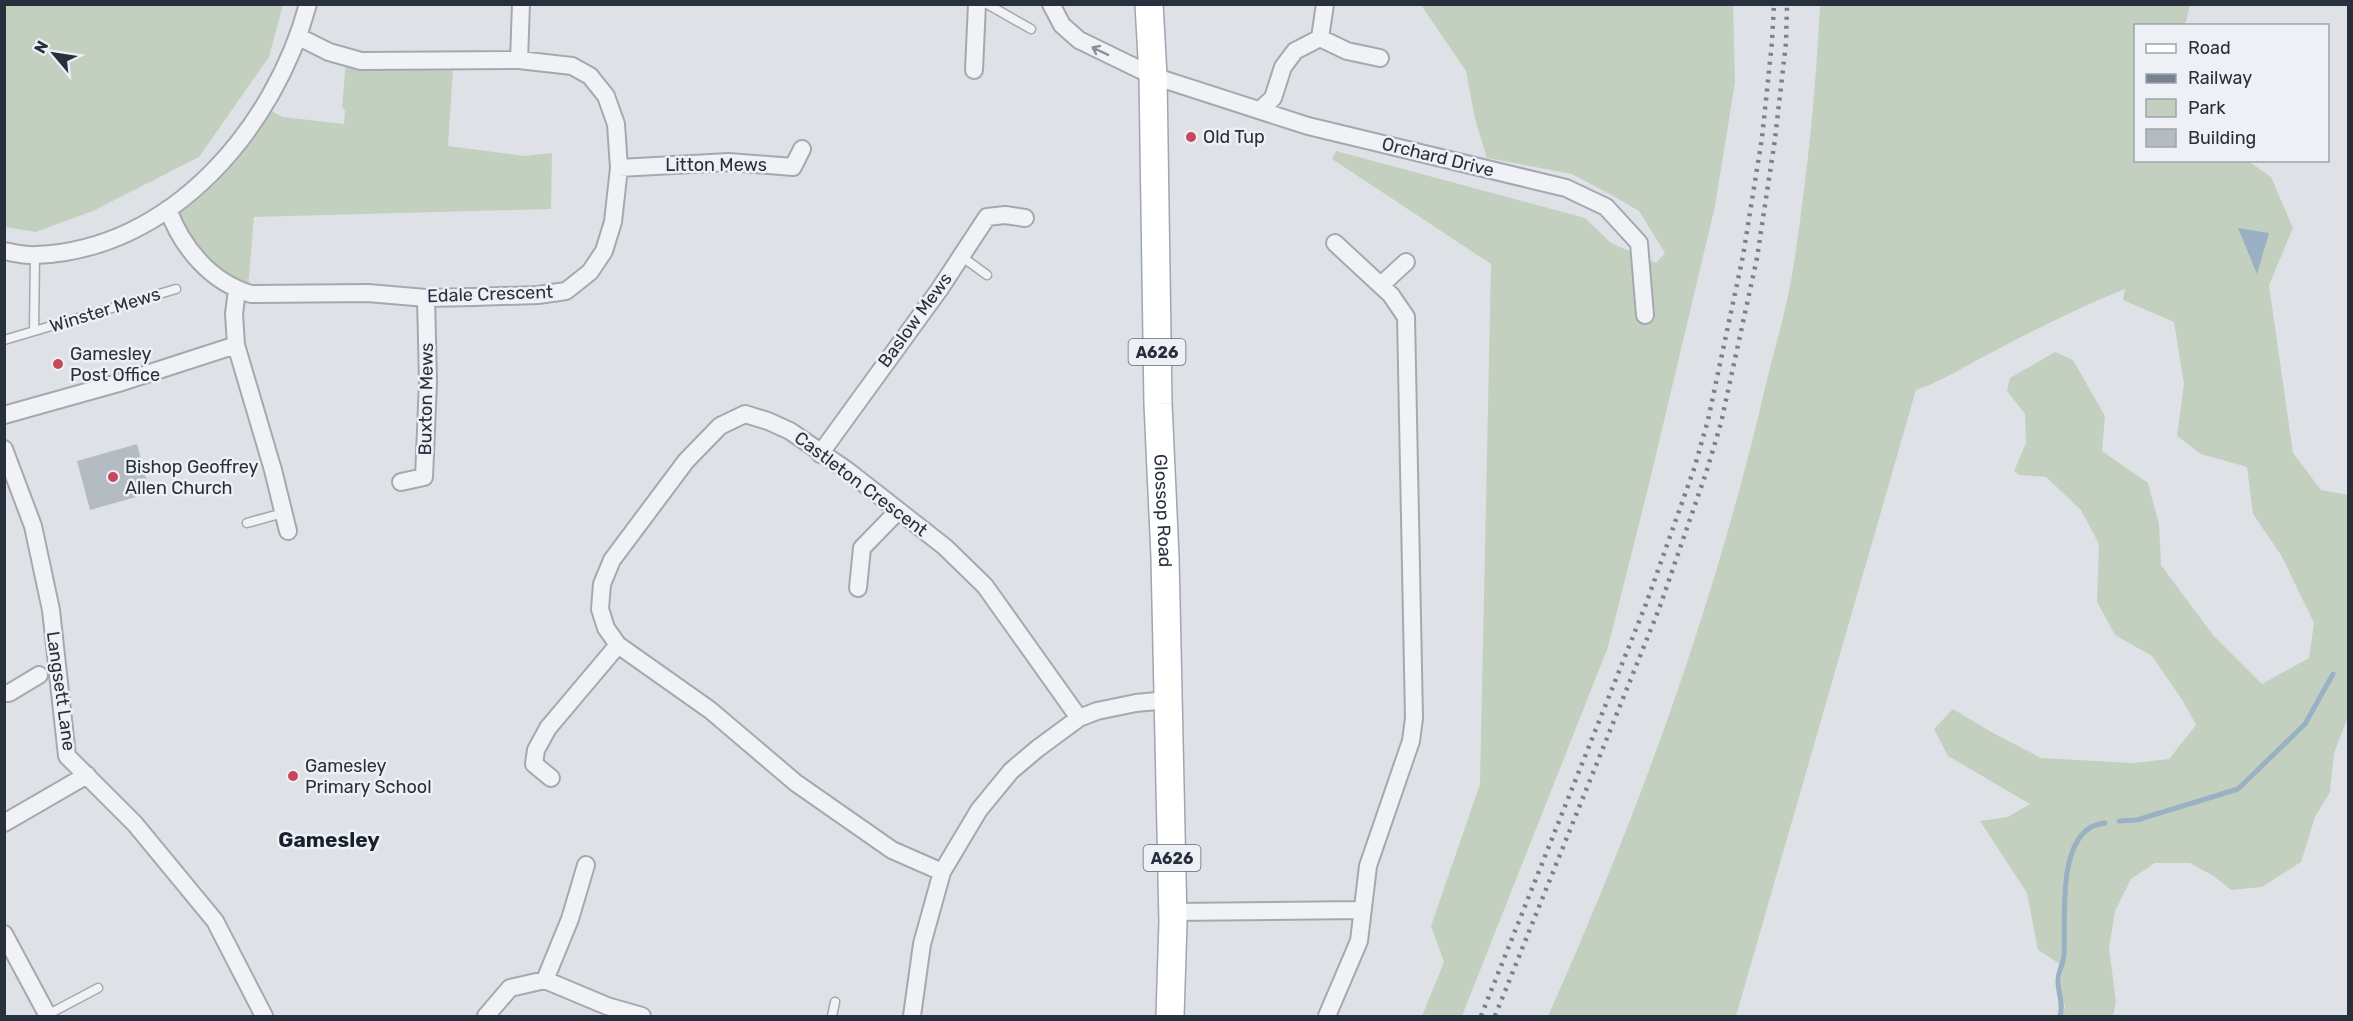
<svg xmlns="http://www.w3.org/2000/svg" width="2353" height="1021" viewBox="0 0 2353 1021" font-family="Rubik,sans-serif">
	<rect width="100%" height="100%" fill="#dee2e7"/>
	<!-- green -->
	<path fill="#c4d0bf" d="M 4,5 L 5,4 L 283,5 L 269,57 L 199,157 L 93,211 L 36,232 L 5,227 Z
		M 1421,5 L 1733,5 L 1735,82 L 1715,206 L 1650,480 L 1608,647 L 1462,1016 L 1422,1016 L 1444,962 L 1431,926 L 1480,784 L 1491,264 L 1332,159 L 1336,151 L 1585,218 L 1611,243 L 1656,263 L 1665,253 L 1639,211 L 1613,196 L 1572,174 L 1487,158 L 1475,119 L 1466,71 Z
		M 1820,5 L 2190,5 L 2185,25 L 2136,26 L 2136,160 L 2248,161 L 2271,177 L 2293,228 L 2269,285 L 2293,453 L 2321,490 L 2348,495 L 2348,717 L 2334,753 L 2330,792 L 2315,817 L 2301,862 L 2262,887 L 2231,890 L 2215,877 L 2190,863 L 2155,863 L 2131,879 L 2115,911 L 2109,948 L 2116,1002 L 2113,1016 L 2062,1016 L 2065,1007 L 2060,990 L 2063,966 L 2038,950 L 2027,893 L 1980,821 L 2008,817 L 2030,804 L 1948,756 L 1934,729 L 1953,709 L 1993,733 L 2041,758 L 2133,763 L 2169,759 L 2196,725 L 2183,701 L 2152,656 L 2115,635 L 2097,602 L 2099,544 L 2081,510 L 2046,477 L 2019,475 L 2014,471 L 2026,443 L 2025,414 L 2007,391 L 2010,378 L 2055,352 L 2073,360 L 2105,416 L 2102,451 L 2148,483 L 2159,524 L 2161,565 L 2213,635 L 2262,684 L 2309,658 L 2314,623 L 2281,555 L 2253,514 L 2247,467 L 2201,454 L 2177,436 L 2184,384 L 2174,322 L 2123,300 L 2125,289 C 2078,308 2032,331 1987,355 C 1963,367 1942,381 1916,390 L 1736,1016 L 1548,1016 C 1638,815 1714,607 1764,392 C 1774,349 1788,306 1794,263 C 1807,177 1816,91 1820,5 Z
		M 346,62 L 453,68 L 448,146 L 525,156 L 552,153 L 551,209 L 254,217 L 248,289 C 213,277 193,242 175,212 L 214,185 L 244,147 L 266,108 L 283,117 L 344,124 L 345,111 L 342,106 Z"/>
	<!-- water -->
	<path fill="#9ab0c5" d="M 2238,228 L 2269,233 L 2257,274 Z"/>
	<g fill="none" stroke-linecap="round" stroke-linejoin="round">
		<!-- stream -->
		<path stroke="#9ab0c5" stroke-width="5" d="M 2119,821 L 2137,820 L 2238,789 L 2305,724 L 2333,674
			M 2060,1016 C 2064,1004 2058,994 2058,981 C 2058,971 2064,963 2064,954 C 2066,921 2057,847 2091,827 C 2095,825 2100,824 2105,823"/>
	</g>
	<!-- building -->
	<path fill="#b5bbc3" d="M 137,444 L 150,493 L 90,510 L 77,461 Z"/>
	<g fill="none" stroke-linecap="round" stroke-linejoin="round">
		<defs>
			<path id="lane" d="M 987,4 L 1031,29
				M 961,256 L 987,275
				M 34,331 L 35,255
				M 4,340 L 176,289
				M 247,523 L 283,513
				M 47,1015 L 98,988
				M 832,1016 L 835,1002"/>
			<path id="street" d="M 1051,4 L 1062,25 L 1079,40 L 1153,76 L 1308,126 L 1566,188 L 1606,207 L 1639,243 L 1645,315
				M 1320,38 L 1347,51 L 1380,58
				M 519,60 L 521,4
				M 974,70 L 977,4
				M 1261,109 L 1273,98 L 1283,67 L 1295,51 L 1320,38 L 1325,4
				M 619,168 L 729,162 L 793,167 L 802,149
				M 168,209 C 182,248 211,282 251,294 L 368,293 L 426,298 L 473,297 L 538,295 L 566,291 L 590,272 L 604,251 L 613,222 L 619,168 L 616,124 L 606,96 L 590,76 L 572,66 L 519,60 L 361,61 L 329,52 L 299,37
				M 4,251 C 15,253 26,256 36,255 C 172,250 275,127 308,4
				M 1381,285 L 1406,262
				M 237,290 L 234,314 L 236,345 L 273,470 L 288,531
				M 4,415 L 122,382 L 236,345
				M 4,449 L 33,526 L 51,610 L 67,756 L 135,824 L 215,921 L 264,1016
				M 820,454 L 939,290 L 987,217 L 1005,215 L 1025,218
				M 401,482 L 424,477 L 428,382 L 426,298
				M 858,588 L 862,548 L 898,511
				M 4,693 L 9,693 L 39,675
				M 551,778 L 534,764 L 536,750 L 548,728 L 618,645
				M 4,823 L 87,775
				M 942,872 L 892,850 L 796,783 L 710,710 L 618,645 L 606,628 L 600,609 L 602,584 L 612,560 L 686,461 L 720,426 L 745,414 L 768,421 L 790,431 L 848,471 L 945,547 L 985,586 L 1079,718
				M 1173,912 L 1362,910
				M 4,934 L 48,1016
				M 545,980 L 570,919 L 586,865
				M 486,1016 L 510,988 L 545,980 L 607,1006 L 642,1016
				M 912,1016 L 922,944 L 942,872 L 979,810 L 1011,771 L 1037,749 L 1079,718 L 1097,711 L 1136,703 L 1168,700
				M 1327,1016 L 1359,941 L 1368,866 L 1411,741 L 1414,718 L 1406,317 L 1391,295 L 1335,243"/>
			<g id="primary">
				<path id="s1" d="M 1149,4 L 1153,76 L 1158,404 L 1165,557 L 1173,922 L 1170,1016"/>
			</g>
		</defs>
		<!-- lane casing -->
		<use href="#lane" stroke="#a4a9b1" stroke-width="11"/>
		<!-- street casing -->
		<use href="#street" stroke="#a4a9b1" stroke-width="20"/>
		<!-- primary casing -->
		<use href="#primary" stroke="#9ea6b2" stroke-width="30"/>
		<!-- lane -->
		<use href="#lane" stroke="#f0f2f5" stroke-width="8"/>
		<!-- street -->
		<use href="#street" stroke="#f0f2f5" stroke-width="16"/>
		<!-- primary -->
		<use href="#primary" stroke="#fff" stroke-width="27"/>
		<!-- rail -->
		<path stroke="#788190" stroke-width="4.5" stroke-dasharray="3 6" stroke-linecap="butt" d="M 1481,1016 L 1646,604 L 1694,469 L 1708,420 L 1743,256 L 1762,138 L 1772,42 L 1774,4
			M 1495,1016 L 1659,609 L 1706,473 L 1721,423 L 1757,258 L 1775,139 L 1786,43 L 1787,4"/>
	</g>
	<!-- one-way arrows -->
	<defs><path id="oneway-shaft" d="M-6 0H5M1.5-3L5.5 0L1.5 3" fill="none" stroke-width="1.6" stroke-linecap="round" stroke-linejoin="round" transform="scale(1.5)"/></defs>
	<use stroke="#8c9199" href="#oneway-shaft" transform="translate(1100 51) rotate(-154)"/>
	<!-- markers -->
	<g fill="#c7485d" stroke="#edf0f5" stroke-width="2">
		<circle cx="1191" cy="137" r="6"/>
		<circle cx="58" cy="364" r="6"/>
		<circle cx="113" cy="477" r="6"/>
		<circle cx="293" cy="776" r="6"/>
	</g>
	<g text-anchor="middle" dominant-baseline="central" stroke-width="5" stroke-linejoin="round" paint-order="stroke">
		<!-- shield labels -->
		<g fill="#edf0f5" stroke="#636a74" stroke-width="1.5">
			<rect x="1128.5" y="339" width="57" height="26" rx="4.5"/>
			<rect x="1143.5" y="845" width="57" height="26" rx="4.5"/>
		</g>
		<g font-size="16" font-weight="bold" fill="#28303d">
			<text x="1157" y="352">A626</text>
			<text x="1172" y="858">A626</text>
		</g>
		<!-- poi labels -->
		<g font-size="18" fill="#28303d" stroke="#edf0f5" text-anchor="start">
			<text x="1203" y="137">Old Tup</text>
			<text x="70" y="354">Gamesley<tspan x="70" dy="21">Post Office</tspan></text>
			<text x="125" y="467">Bishop Geoffrey<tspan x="125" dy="21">Allen Church</tspan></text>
			<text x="305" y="766">Gamesley<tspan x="305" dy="21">Primary School</tspan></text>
		</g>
		<!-- street labels -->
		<g font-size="18" fill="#28303d" stroke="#edf0f5">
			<text transform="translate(1438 157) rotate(14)">Orchard Drive</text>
			<text x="716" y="165">Litton Mews</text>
			<text transform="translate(490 294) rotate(-2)">Edale Crescent</text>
			<text transform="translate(105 310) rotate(-17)">Winster Mews</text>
			<text transform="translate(915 320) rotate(-54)">Baslow Mews</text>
			<text transform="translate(426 399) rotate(-89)">Buxton Mews</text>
			<text transform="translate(861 484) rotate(37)">Castleton Crescent</text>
			<text stroke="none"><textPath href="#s1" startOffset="507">Glossop Road</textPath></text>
			<text transform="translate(61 691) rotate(82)">Langsett Lane</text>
		</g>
		<!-- quarter labels -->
		<g font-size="21" font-weight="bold" fill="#1a212e" stroke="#edf0f5">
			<text x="329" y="839">Gamesley</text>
		</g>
	</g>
	<!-- border -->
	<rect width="2353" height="1021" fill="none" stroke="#28303d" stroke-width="12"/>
	<!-- legend -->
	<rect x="2134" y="24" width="195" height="138" fill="#edf0f5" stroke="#9ea3ab" stroke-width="1.5"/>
	<rect x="2146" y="44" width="30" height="9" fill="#ffffff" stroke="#9ea3ab" stroke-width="1.5"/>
	<text x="2188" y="54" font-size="18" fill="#28303d">Road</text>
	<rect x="2146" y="74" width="30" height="9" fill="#788190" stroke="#9ea3ab" stroke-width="1.5"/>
	<text x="2188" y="84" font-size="18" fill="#28303d">Railway</text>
	<rect x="2146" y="99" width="30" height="18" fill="#c4d0bf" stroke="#9ea3ab" stroke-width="1.5"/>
	<text x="2188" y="114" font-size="18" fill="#28303d">Park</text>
	<rect x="2146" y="129" width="30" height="18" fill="#b5bbc3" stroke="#9ea3ab" stroke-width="1.5"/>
	<text x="2188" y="144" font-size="18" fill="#28303d">Building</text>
	<!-- north arrow -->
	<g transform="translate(54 54) rotate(299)" stroke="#edf0f5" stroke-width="4.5" paint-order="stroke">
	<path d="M0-4.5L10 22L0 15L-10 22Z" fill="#28303d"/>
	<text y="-9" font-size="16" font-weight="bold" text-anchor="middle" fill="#28303d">N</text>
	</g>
</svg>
